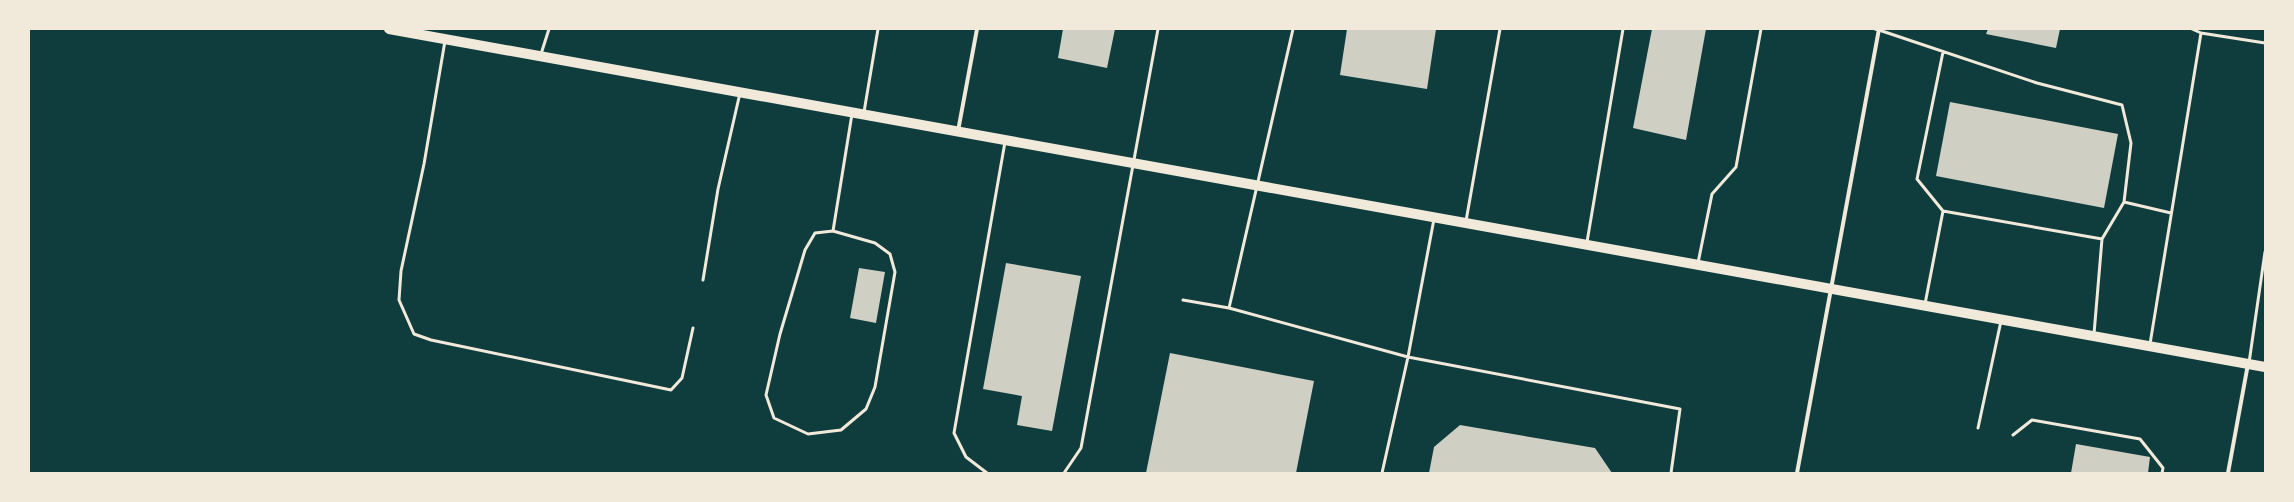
<svg xmlns="http://www.w3.org/2000/svg" width="2294" height="502" viewBox="0 0 2294 502" font-family="'Archivo Narrow',sans-serif">
	<rect width="100%" height="100%" fill="#0f3d3e"/>
	<!-- building -->
	<path fill="#cfcfc3" d="M 1063,29 L 1115,29 L 1107,68 L 1058,58 Z
		M 1347,29 L 1436,29 L 1427,89 L 1340,75 Z
		M 1652,29 L 1706,29 L 1686,140 L 1633,128 Z
		M 1988,29 L 2060,29 L 2056,48 L 1986,34 Z
		M 1950,102 L 2118,134 L 2104,208 L 1936,176 Z
		M 1006,263 L 1081,276 L 1052,431 L 1017,425 L 1022,396 L 983,389 Z
		M 859,268 L 885,272 L 876,323 L 850,318 Z
		M 1170,353 L 1314,381 L 1296,473 L 1146,473 Z
		M 1460,425 L 1595,448 L 1612,473 L 1429,473 L 1434,447 Z
		M 2076,444 L 2150,457 L 2148,473 L 2071,473 Z"/>
	<g fill="none" stroke-linecap="round" stroke-linejoin="round">
		<!-- service -->
		<path stroke="#f1e9da" stroke-width="3" d="M 1875,29 L 1879,30 L 2037,83 L 2122,105 L 2131,143 L 2124,202 L 2102,239 L 1943,211 L 1917,179 L 1943,52
			M 2192,29 L 2201,33 L 2265,43
			M 445,41 L 424,164 L 401,271 L 399,300 L 414,334 L 431,340 L 671,390 L 682,378 L 693,328
			M 541,54 L 549,29
			M 864,112 L 878,29
			M 2124,202 L 2171,213
			M 1434,219 L 1408,357 L 1680,409 L 1671,473
			M 1466,221 L 1500,29
			M 833,231 L 875,243 L 890,254 L 895,272 L 875,387 L 866,409 L 841,430 L 808,434 L 774,418 L 766,395 L 780,334 L 805,250 L 815,233 Z
			M 833,231 L 852,114
			M 1587,242 L 1623,29
			M 1698,263 L 1712,194 L 1736,167 L 1761,29
			M 703,280 L 718,189 L 740,93
			M 1183,300 L 1229,308 L 1408,357 L 1382,473
			M 1925,304 L 1943,211
			M 1229,308 L 1293,29
			M 2094,334 L 2102,239
			M 2150,344 L 2201,33
			M 2249,363 L 2265,252
			M 1978,428 L 2001,321
			M 2013,435 L 2032,420 L 2140,439 L 2163,468 L 2162,473
			M 987,473 L 966,457 L 954,433 L 1005,142
			M 1064,473 L 1081,448 L 1158,29"/>
		<!-- minor -->
		<path stroke="#f1e9da" stroke-width="4" d="M 958,131 L 977,29
			M 1797,473 L 1879,29
			M 2228,473 L 2248,364"/>
		<!-- primary -->
		<path stroke="#f1e9da" stroke-width="10" d="M 389,29 L 2265,367"/>
	</g>
	<!-- border -->
	<rect width="2294" height="502" fill="none" stroke="#f1e9da" stroke-width="60"/>
</svg>
